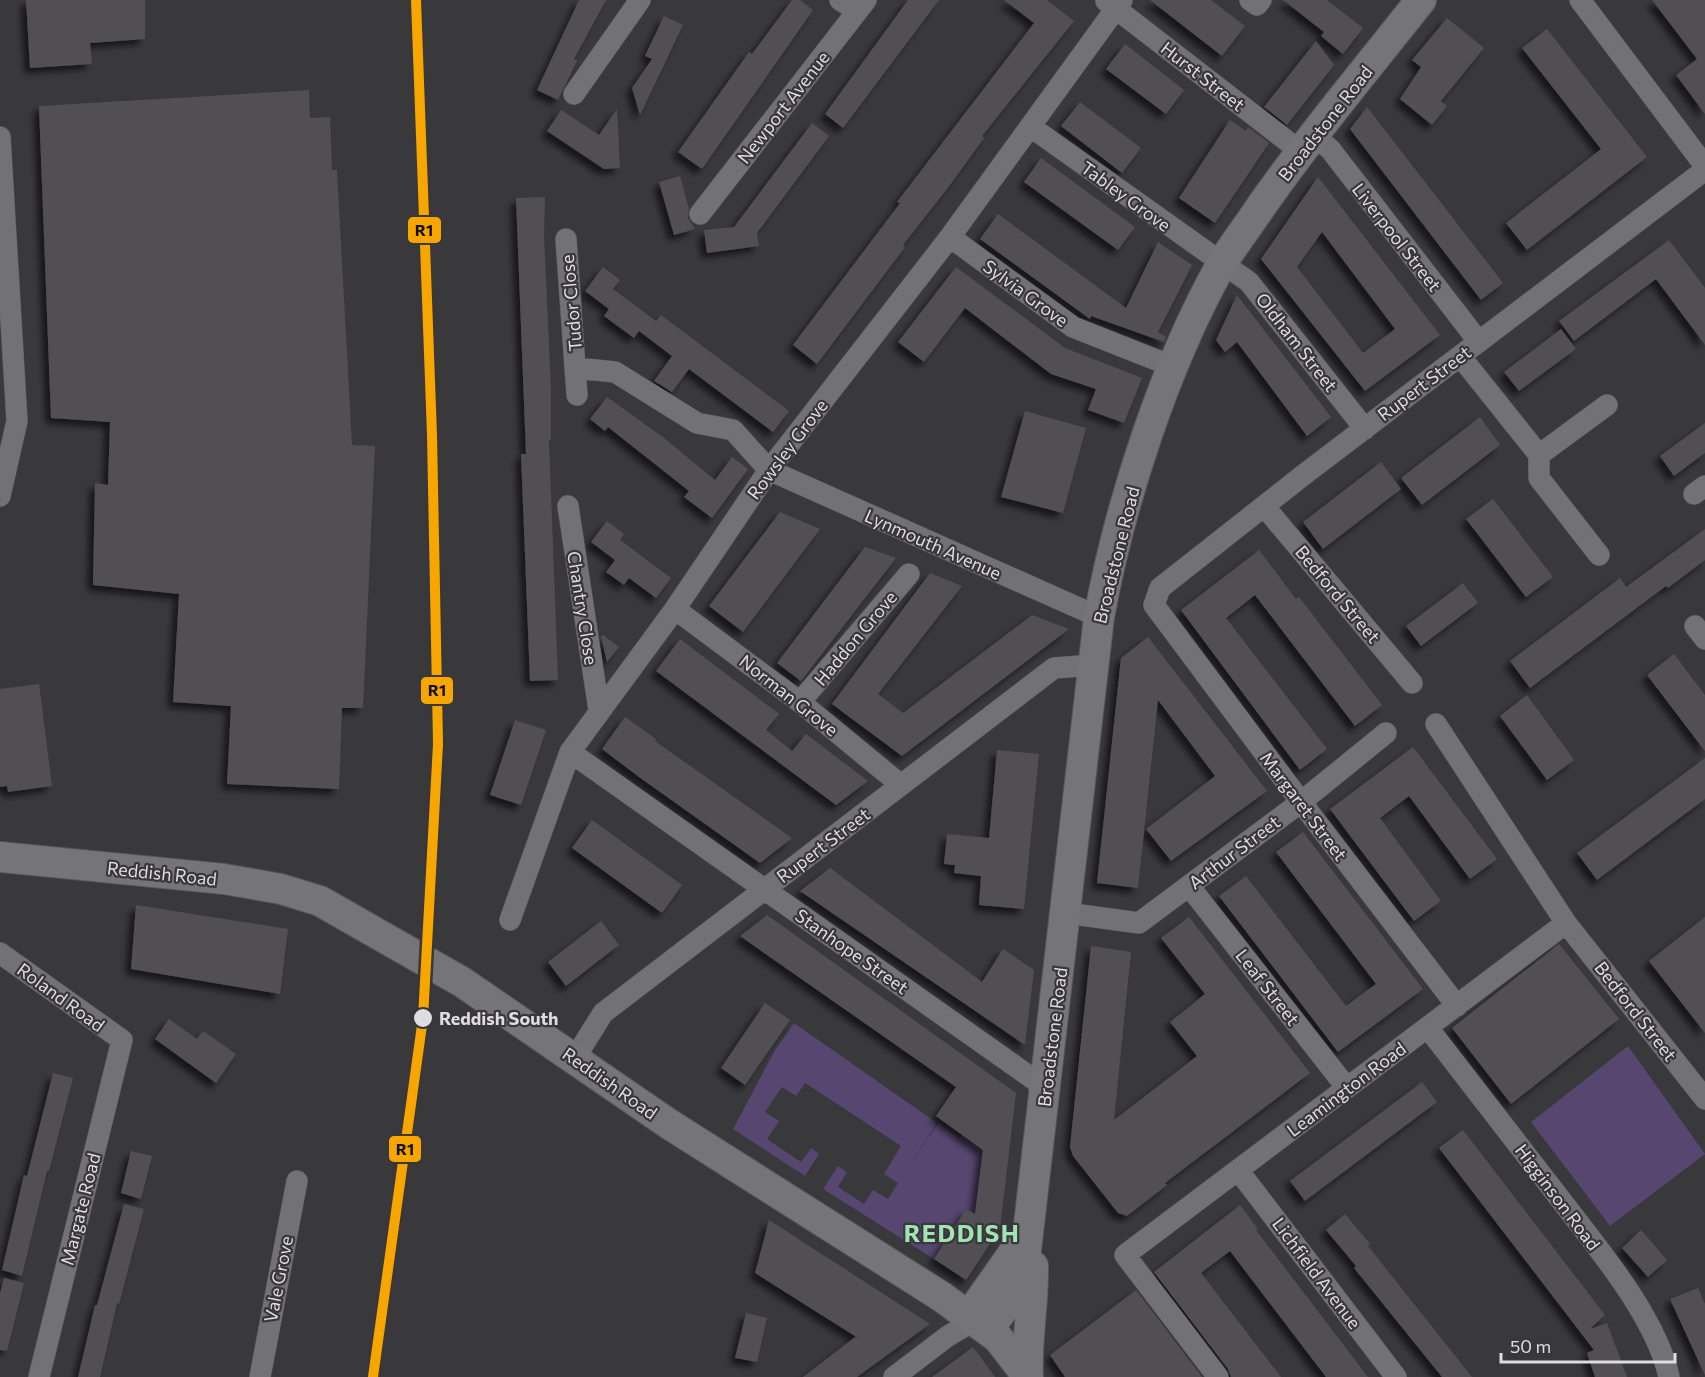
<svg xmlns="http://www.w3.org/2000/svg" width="1705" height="1377" viewBox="0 0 1705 1377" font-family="Commissioner,sans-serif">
	<defs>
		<filter id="shadow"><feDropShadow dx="-5.5" dy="5.5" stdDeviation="3" flood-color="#0009"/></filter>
	</defs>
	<rect width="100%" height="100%" fill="#39383b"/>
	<!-- green -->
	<path fill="#564670" d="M 794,1023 L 937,1123 L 906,1170 L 938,1123 L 959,1138 L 962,1135 L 983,1150 L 975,1214 L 966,1209 L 934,1259 L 823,1189 L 838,1166 L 847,1172 L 838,1187 L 864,1204 L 873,1190 L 888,1199 L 898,1183 L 884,1174 L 901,1146 L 805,1083 L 796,1096 L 782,1087 L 765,1112 L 779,1121 L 767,1139 L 801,1162 L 811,1148 L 819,1154 L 805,1176 L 733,1129 L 775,1050 Z
		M 1628,1046 L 1705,1154 L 1610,1226 L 1531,1122 Z"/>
	<!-- building -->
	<path fill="#515052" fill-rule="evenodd" filter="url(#shadow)" d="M 26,0 L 145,0 L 145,39 L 90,43 L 92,64 L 30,68 Z
		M 579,0 L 606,0 L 574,59 L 577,61 L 558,100 L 537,90 Z
		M 792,0 L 800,0 L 813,10 L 702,169 L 678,152 L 749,52 L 752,54 Z
		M 908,0 L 939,0 L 843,128 L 825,114 Z
		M 1004,0 L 1047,0 L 1074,21 L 982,136 L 984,138 L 950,185 L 903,245 L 905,247 L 817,364 L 793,345 L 900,203 L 897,202 L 1034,23 Z
		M 1150,0 L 1211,0 L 1245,26 L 1222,56 Z
		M 1283,0 L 1327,0 L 1363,28 L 1343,54 L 1321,36 L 1324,32 Z
		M 1652,0 L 1705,0 L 1705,114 L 1676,75 L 1697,59 Z
		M 664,16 L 683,25 L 640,115 L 632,88 L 652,59 L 645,56 Z
		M 1447,18 L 1484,48 L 1441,101 L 1447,106 L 1432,125 L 1400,99 L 1421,67 L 1412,60 Z
		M 1547,29 L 1647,157 L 1527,250 L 1506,223 L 1601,149 L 1522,48 Z
		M 1316,41 L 1334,65 L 1287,125 L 1264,107 Z
		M 1125,44 L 1184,90 L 1166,114 L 1106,69 Z
		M 309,90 L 310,118 L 330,117 L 332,170 L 337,170 L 352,445 L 375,446 L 363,708 L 342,708 L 339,789 L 227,784 L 231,706 L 173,702 L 179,594 L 93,585 L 95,483 L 108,485 L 110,422 L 51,418 L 39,106 Z
		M 1080,102 L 1141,148 L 1122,173 L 1061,126 Z
		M 1367,107 L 1503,283 L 1481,300 L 1350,129 Z
		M 617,109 L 620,168 L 604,169 L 547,131 L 561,110 L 599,135 Z
		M 1230,120 L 1246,131 L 1248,127 L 1269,143 L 1215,223 L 1179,198 Z
		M 812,123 L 829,136 L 757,233 L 759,246 L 707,253 L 704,230 L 734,227 Z
		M 1041,158 L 1135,227 L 1118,250 L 1024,182 Z
		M 680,176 L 689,209 L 688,218 L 695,229 L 674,235 L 659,182 Z
		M 1318,177 L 1440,335 L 1365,391 L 1261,259 ZM 1322,232 L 1395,329 L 1363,353 L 1297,267 Z
		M 545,197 L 544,237 L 551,388 L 551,440 L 549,440 L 558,680 L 530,681 L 521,454 L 526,454 L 516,198 Z
		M 998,214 L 1126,308 L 1158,242 L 1192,265 L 1158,332 L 1166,337 L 1164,342 L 1091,316 L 1090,319 L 980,239 Z
		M 1669,240 L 1705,288 L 1705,345 L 1656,279 L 1574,341 L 1559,321 Z
		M 603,267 L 620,280 L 613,289 L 656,321 L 661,315 L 789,411 L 773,432 L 689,369 L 672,392 L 654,381 L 672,356 L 639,331 L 634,338 L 604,316 L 609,309 L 585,291 Z
		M 956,267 L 1065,348 L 1142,378 L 1124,423 L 1088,410 L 1096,389 L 1051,374 L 965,308 L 924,362 L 898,342 Z
		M 1237,295 L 1331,417 L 1307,436 L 1237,342 L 1225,352 L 1216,340 Z
		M 1561,329 L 1576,349 L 1519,391 L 1504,372 Z
		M 607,397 L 664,438 L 715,480 L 732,457 L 748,469 L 712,518 L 684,497 L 689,491 L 608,427 L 605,431 L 590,419 Z
		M 1025,411 L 1086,428 L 1063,513 L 1001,497 Z
		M 1480,417 L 1500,445 L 1422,505 L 1401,478 Z
		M 1705,423 L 1705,453 L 1674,476 L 1660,456 Z
		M 1381,462 L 1401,489 L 1323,549 L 1303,522 Z
		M 1493,499 L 1553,577 L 1526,597 L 1466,519 Z
		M 780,512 L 820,529 L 743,632 L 709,606 Z
		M 607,521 L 624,534 L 620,540 L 671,578 L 656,598 L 629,578 L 624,585 L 606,572 L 615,560 L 591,542 Z
		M 1705,529 L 1705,560 L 1668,588 L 1666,586 L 1530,688 L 1510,661 L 1620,578 L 1626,587 Z
		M 865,547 L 896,558 L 801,681 L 777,663 Z
		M 1259,550 L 1296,599 L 1299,597 L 1382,705 L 1355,726 L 1255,595 L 1226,618 L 1327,749 L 1300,770 L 1181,610 Z
		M 930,573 L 962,586 L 878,694 L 903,713 L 1032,615 L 1069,629 L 902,756 L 832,704 Z
		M 1463,583 L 1478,603 L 1421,646 L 1406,626 Z
		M 603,635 L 619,647 L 607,662 L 601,637 Z
		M 1148,637 L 1267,791 L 1171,861 L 1146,829 L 1215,776 L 1158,700 L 1138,888 L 1097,883 L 1121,658 Z
		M 680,639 L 779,714 L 766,730 L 792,751 L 806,734 L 868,781 L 836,805 L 656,671 Z
		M 1674,654 L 1705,695 L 1705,751 L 1647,675 Z
		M 39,684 L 52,786 L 8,792 L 7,786 L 0,787 L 0,689 Z
		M 1527,695 L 1574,760 L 1547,780 L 1500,716 Z
		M 625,717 L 656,739 L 655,741 L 792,838 L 760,863 L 639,777 L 602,749 Z
		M 515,720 L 546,730 L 521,805 L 490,795 Z
		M 1413,747 L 1497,859 L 1470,879 L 1409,796 L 1380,818 L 1441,901 L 1414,921 L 1330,809 Z
		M 997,750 L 1039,754 L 1024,909 L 979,905 L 981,876 L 954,873 L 955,865 L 944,864 L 947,834 L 989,838 Z
		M 1705,758 L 1705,799 L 1597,880 L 1577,853 Z
		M 592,820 L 682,885 L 662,913 L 572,848 Z
		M 1303,832 L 1423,989 L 1338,1052 L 1219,896 L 1246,876 L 1346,1006 L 1376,984 L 1276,852 Z
		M 830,868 L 982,982 L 1003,949 L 1034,970 L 1025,1045 L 800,891 Z
		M 136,905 L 288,929 L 280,994 L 131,969 Z
		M 767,915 L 1016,1093 L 1000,1229 L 966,1280 L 934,1259 L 966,1209 L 975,1214 L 983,1150 L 936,1116 L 956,1087 L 740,936 Z
		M 1189,917 L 1310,1073 L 1165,1183 L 1167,1185 L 1127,1216 L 1118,1213 L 1073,1156 L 1070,1147 L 1091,946 L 1131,952 L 1114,1120 L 1197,1056 L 1170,1022 L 1205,994 L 1161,938 Z
		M 1705,917 L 1705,1033 L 1649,961 Z
		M 601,921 L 619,945 L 566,986 L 548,962 Z
		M 1559,944 L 1619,1019 L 1511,1104 L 1452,1028 Z
		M 765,1003 L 790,1020 L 745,1085 L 721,1068 Z
		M 169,1019 L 197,1039 L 203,1031 L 236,1054 L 216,1083 L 155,1039 Z
		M 53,1073 L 73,1078 L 49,1171 L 47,1171 L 22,1276 L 2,1270 L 24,1175 L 27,1176 Z
		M 1422,1082 L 1437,1102 L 1305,1201 L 1290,1181 Z
		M 1463,1130 L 1605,1315 L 1590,1329 L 1607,1323 L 1627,1377 L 1595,1377 L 1587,1353 L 1594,1350 L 1439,1148 Z
		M 131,1151 L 152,1156 L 141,1199 L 121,1193 Z
		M 124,1204 L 144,1209 L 119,1304 L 117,1303 L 100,1377 L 78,1377 L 95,1305 L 97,1305 Z
		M 1240,1205 L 1258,1229 L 1256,1230 L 1368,1377 L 1326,1377 L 1230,1251 L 1201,1273 L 1281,1377 L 1231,1377 L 1228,1369 L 1154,1272 Z
		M 1345,1214 L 1370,1244 L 1368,1246 L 1472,1377 L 1442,1377 L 1354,1268 L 1356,1266 L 1326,1230 Z
		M 769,1220 L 930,1324 L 857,1377 L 803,1377 L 855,1337 L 858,1338 L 755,1273 Z
		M 1641,1230 L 1667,1260 L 1648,1277 L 1622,1248 Z
		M 4,1278 L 24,1283 L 7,1351 L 0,1350 L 0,1293 Z
		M 1698,1288 L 1705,1304 L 1705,1375 L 1670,1299 Z
		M 1136,1290 L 1202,1377 L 1065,1377 L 1050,1355 Z
		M 746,1313 L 767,1318 L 757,1362 L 735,1358 Z
		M 973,1347 L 995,1377 L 932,1377 Z"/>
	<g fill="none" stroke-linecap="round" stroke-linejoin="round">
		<defs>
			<path id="street" d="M 840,0 L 857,11
				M 1250,0 L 1257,5 L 1261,0
				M 1580,0 L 1705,166
				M 1106,1 L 1300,151
				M 574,94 L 640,0
				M 1031,127 L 1249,282 L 1365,429
				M 1312,135 L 1330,149 L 1479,342
				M 0,137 L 17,421 L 0,496
				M 700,214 L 866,0
				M 950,237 L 1073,327 L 1174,367
				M 566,239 L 577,395
				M 1460,356 L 1539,455 L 1539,478 L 1599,555
				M 576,368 L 615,372 L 697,423 L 733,430 L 769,470 L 1099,617
				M 1539,455 L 1607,405
				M 1694,494 L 1705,486
				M 568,506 L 599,710
				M 1264,506 L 1412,683
				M 675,609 L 800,702 L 901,785
				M 1695,626 L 1705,639
				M 800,702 L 909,574
				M 1436,724 L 1566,923 L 1705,1099
				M 570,752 L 1046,1088
				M 1189,886 L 1347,1088
				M 1066,913 L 1139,923 L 1301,802 L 1386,733
				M 510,920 L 570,752 L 675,609 L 769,470 L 950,237 L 1122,0
				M 0,953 L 122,1040 L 39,1377
				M 1457,1006 L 1301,802 L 1154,605 L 1160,588 L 1306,473 L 1705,170
				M 1428,1028 C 1470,1082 1512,1137 1554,1191 C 1592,1241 1656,1315 1669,1377
				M 575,1058 L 603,1013 L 1054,668 L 1093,665
				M 1238,1170 L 1396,1377
				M 260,1377 L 297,1181
				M 894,1377 L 948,1336 L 975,1320
				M 1218,1377 L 1125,1255 L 1566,923"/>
			<path id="secondary" d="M 0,857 L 224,879 L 281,889 L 320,901 L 462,982 L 669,1124 L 942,1297 L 998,1338 L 1028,1377
				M 969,1316 L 1026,1235
				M 988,1329 L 1022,1285 L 1099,617 C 1120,503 1164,367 1221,265 C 1233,245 1249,225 1262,205 C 1312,134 1367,68 1421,0
				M 1028,1376 C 1026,1339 1034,1304 1033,1266"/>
		</defs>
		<!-- street casing -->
		<use href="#street" stroke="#565658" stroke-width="22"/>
		<!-- secondary casing -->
		<use href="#secondary" stroke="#565658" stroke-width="32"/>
		<!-- street -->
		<use href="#street" stroke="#727173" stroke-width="21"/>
		<!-- secondary -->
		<use href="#secondary" stroke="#757479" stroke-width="30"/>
		<defs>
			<path id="rail-1" d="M 373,1377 L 423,1018 L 438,744 L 432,435 L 416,0"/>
		</defs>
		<!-- rail-1 casing -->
		<use href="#rail-1" stroke="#39373c" stroke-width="15"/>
		<!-- rail-1 -->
		<use href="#rail-1" stroke="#f7a600" stroke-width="10"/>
	</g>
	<!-- markers -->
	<circle fill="#dedde1" stroke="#39373c" stroke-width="2" cx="423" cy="1018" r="10"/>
	<g text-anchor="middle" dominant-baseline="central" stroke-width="4.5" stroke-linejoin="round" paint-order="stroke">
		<!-- street labels -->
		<g font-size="18" fill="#dedde1" stroke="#39373c">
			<text transform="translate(1203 76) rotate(38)">Hurst Street</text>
			<text transform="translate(783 107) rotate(-52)">Newport Avenue</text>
			<text transform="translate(1325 123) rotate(-52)">Broadstone Road</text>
			<text transform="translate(1126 196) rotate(36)">Tabley Grove</text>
			<text transform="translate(1397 237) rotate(52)">Liverpool Street</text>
			<text transform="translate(1026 293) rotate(36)">Sylvia Grove</text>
			<text transform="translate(571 303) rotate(-95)">Tudor Close</text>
			<text transform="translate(1297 342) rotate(52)">Oldham Street</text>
			<text transform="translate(1424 383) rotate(-37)">Rupert Street</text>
			<text transform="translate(787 449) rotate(-53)">Rowsley Grove</text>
			<text transform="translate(933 544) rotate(24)">Lynmouth Avenue</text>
			<text transform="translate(1116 555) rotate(-76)">Broadstone Road</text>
			<text transform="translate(1338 594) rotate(50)">Bedford Street</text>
			<text transform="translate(583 608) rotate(81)">Chantry Close</text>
			<text transform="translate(855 638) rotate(-50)">Haddon Grove</text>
			<text transform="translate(789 695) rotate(38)">Norman Grove</text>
			<text transform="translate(1304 806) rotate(53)">Margaret Street</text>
			<text transform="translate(823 845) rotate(-37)">Rupert Street</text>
			<text transform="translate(1234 852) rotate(-37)">Arthur Street</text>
			<text transform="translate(162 873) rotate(6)">Reddish Road</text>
			<text transform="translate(852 951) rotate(35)">Stanhope Street</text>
			<text transform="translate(1268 987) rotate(52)">Leaf Street</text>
			<text transform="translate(61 997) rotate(36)">Roland Road</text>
			<text transform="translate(1636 1011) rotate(52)">Bedford Street</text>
			<text transform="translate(1052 1037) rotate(-83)">Broadstone Road</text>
			<text transform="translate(610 1083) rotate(35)">Reddish Road</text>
			<text transform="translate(1346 1089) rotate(-37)">Leamington Road</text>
			<text transform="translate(1558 1197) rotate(53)">Higginson Road</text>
			<text transform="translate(80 1209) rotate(-76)">Margate Road</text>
			<text transform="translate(1317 1273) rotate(53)">Lichfield Avenue</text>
			<text transform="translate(278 1279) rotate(-79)">Vale Grove</text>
		</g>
		<!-- stop labels -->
		<g font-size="18" font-weight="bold" fill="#dedde1" stroke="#39373c" text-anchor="start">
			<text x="439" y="1018">Reddish South</text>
		</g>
		<!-- district labels -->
		<g font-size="24" font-weight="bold" letter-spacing="1.5" fill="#a0e5b1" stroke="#39373c">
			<text x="962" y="1232">REDDISH</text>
		</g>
	</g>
	<g stroke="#39373c" stroke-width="2">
		<rect x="407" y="216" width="35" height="28" rx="6" fill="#f7a600"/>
		<rect x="420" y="676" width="34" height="29" rx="6" fill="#f7a600"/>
		<rect x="388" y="1135" width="34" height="28" rx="6" fill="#f7a600"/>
	</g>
	<g font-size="16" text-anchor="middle" font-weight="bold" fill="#111">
		<text x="424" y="236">R1</text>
		<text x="437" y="696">R1</text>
		<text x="405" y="1155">R1</text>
	</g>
	<!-- scale -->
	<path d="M1501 1353v9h174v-9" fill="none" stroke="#dedde1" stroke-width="3"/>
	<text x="1510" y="1353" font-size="18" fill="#dedde1" stroke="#39373c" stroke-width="4.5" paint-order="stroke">50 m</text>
</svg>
